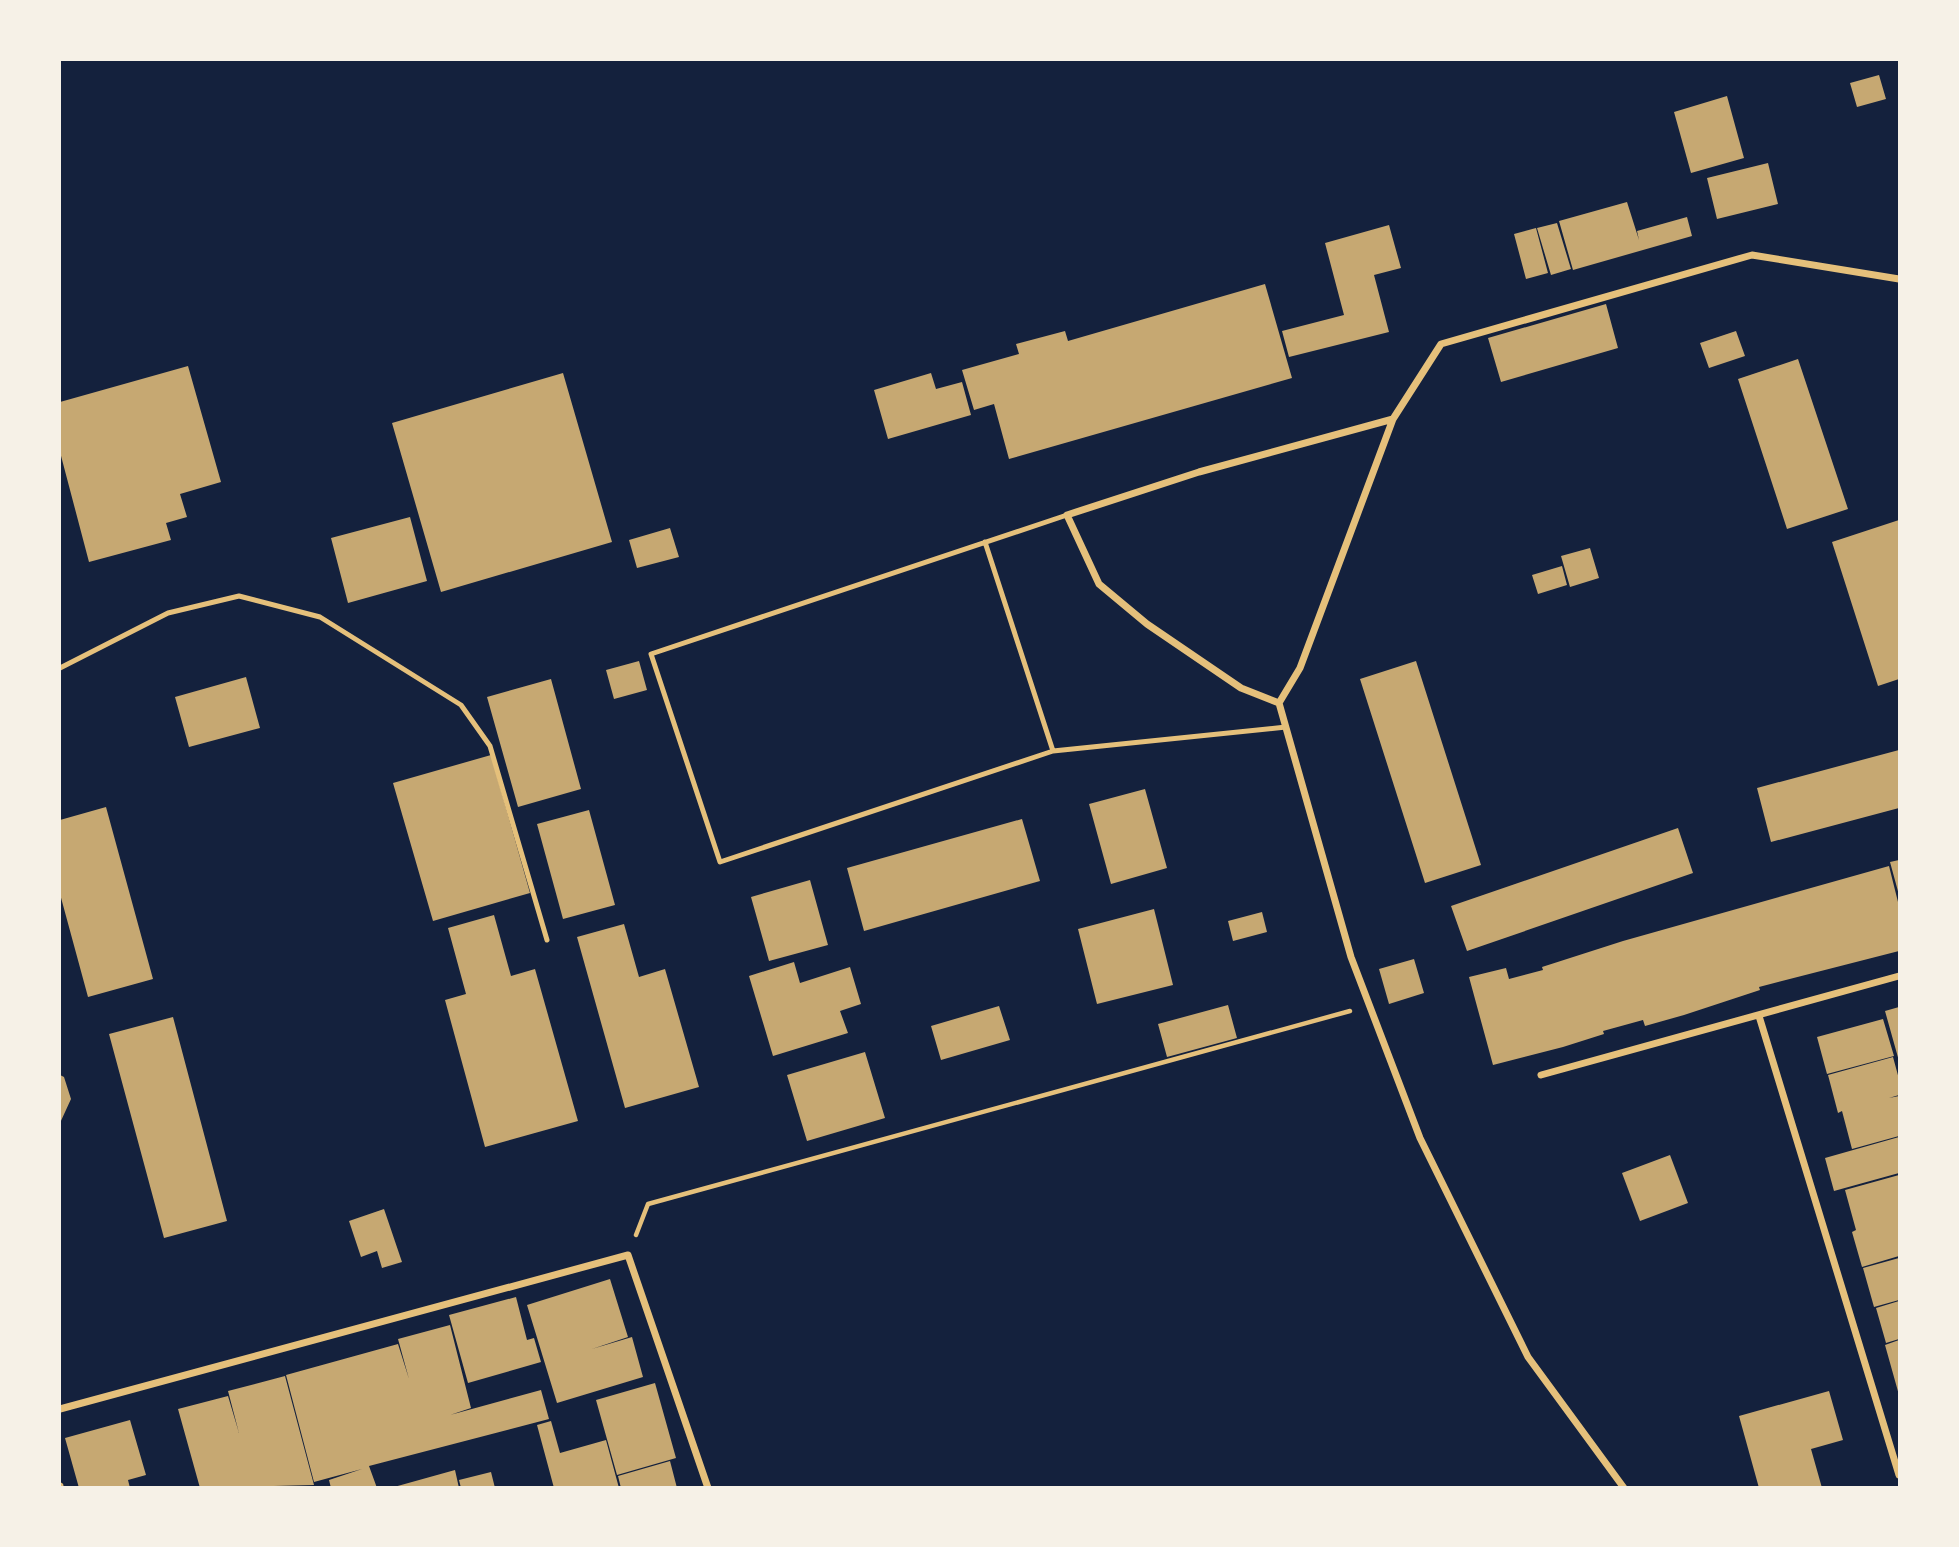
<svg xmlns="http://www.w3.org/2000/svg" width="1959" height="1547" viewBox="0 0 1959 1547" font-family="Karla,sans-serif">
	<rect width="100%" height="100%" fill="#14213d"/>
	<!-- building -->
	<path fill="#c6a872" d="M 1879,75 L 1886,99 L 1857,107 L 1850,83 Z
		M 1727,96 L 1744,158 L 1691,173 L 1674,112 Z
		M 1768,163 L 1778,204 L 1717,219 L 1707,178 Z
		M 1627,202 L 1639,240 L 1637,231 L 1687,217 L 1692,236 L 1573,270 L 1559,221 Z
		M 1557,223 L 1571,269 L 1551,275 L 1537,228 Z
		M 1389,225 L 1401,268 L 1374,275 L 1389,332 L 1289,357 L 1282,331 L 1344,315 L 1325,243 Z
		M 1536,228 L 1548,273 L 1526,279 L 1514,234 Z
		M 1265,284 L 1292,378 L 1009,459 L 994,404 L 974,410 L 962,370 L 1019,354 L 1016,344 L 1065,331 L 1068,341 Z
		M 1606,304 L 1618,348 L 1501,382 L 1488,338 Z
		M 1736,331 L 1745,356 L 1709,368 L 1700,343 Z
		M 1798,359 L 1848,509 L 1787,529 L 1738,379 Z
		M 188,366 L 221,482 L 180,494 L 187,517 L 166,523 L 171,540 L 89,562 L 60,452 L 60,402 Z
		M 563,373 L 612,542 L 441,592 L 392,423 Z
		M 931,373 L 936,389 L 962,382 L 971,415 L 888,439 L 874,390 Z
		M 410,517 L 427,581 L 348,603 L 331,538 Z
		M 1899,520 L 1899,679 L 1878,686 L 1832,542 Z
		M 670,528 L 679,557 L 637,568 L 629,540 Z
		M 1590,548 L 1599,578 L 1570,587 L 1561,556 Z
		M 1562,566 L 1567,585 L 1538,594 L 1532,575 Z
		M 639,661 L 647,690 L 614,699 L 606,670 Z
		M 1416,661 L 1481,865 L 1425,883 L 1360,679 Z
		M 246,677 L 260,728 L 189,747 L 175,697 Z
		M 551,679 L 581,789 L 518,807 L 487,697 Z
		M 1899,750 L 1899,808 L 1771,842 L 1757,788 Z
		M 491,755 L 530,893 L 433,921 L 393,783 Z
		M 1145,789 L 1167,868 L 1111,884 L 1089,804 Z
		M 106,807 L 153,979 L 88,997 L 60,894 L 60,820 Z
		M 589,810 L 615,905 L 563,919 L 537,824 Z
		M 1022,819 L 1040,881 L 864,931 L 847,868 Z
		M 1678,828 L 1693,873 L 1467,951 L 1451,906 Z
		M 1899,860 L 1899,895 L 1890,862 Z
		M 1889,866 L 1899,906 L 1899,951 L 1759,987 L 1760,990 L 1684,1015 L 1645,1026 L 1643,1020 L 1603,1031 L 1604,1034 L 1563,1047 L 1493,1065 L 1469,977 L 1506,968 L 1509,979 L 1543,970 L 1542,967 L 1623,941 Z
		M 810,880 L 828,945 L 769,961 L 751,897 Z
		M 1154,909 L 1173,985 L 1097,1004 L 1078,929 Z
		M 1262,912 L 1267,932 L 1233,941 L 1228,921 Z
		M 494,915 L 511,976 L 535,969 L 578,1121 L 485,1147 L 445,1000 L 466,994 L 448,928 Z
		M 624,924 L 639,977 L 665,969 L 699,1087 L 625,1108 L 577,937 Z
		M 1414,959 L 1424,993 L 1389,1004 L 1379,969 Z
		M 794,962 L 800,983 L 850,967 L 861,1004 L 840,1011 L 848,1033 L 773,1056 L 749,976 Z
		M 1228,1005 L 1237,1038 L 1167,1057 L 1158,1024 Z
		M 999,1006 L 1010,1040 L 941,1060 L 931,1026 Z
		M 1899,1007 L 1899,1061 L 1885,1011 Z
		M 173,1017 L 227,1221 L 164,1238 L 109,1034 Z
		M 1883,1019 L 1894,1056 L 1827,1074 L 1817,1037 Z
		M 865,1052 L 885,1118 L 807,1141 L 787,1075 Z
		M 1893,1057 L 1899,1079 L 1899,1095 L 1889,1098 L 1899,1096 L 1899,1136 L 1852,1149 L 1842,1111 L 1838,1113 L 1828,1075 Z
		M 60,1075 L 64,1077 L 71,1099 L 60,1123 Z
		M 1899,1137 L 1899,1173 L 1834,1191 L 1825,1158 Z
		M 1670,1155 L 1688,1203 L 1640,1221 L 1622,1173 Z
		M 1899,1175 L 1899,1256 L 1862,1267 L 1852,1232 L 1856,1230 L 1845,1190 Z
		M 384,1209 L 402,1262 L 382,1268 L 377,1251 L 361,1257 L 349,1221 Z
		M 1899,1258 L 1899,1300 L 1874,1307 L 1863,1268 Z
		M 610,1279 L 628,1337 L 592,1349 L 632,1337 L 643,1377 L 557,1403 L 527,1305 Z
		M 516,1297 L 527,1340 L 534,1338 L 541,1362 L 468,1383 L 449,1315 Z
		M 1899,1301 L 1899,1339 L 1886,1343 L 1876,1308 Z
		M 450,1325 L 471,1408 L 450,1415 L 541,1390 L 549,1419 L 369,1466 L 377,1488 L 331,1488 L 329,1480 L 362,1469 L 314,1482 L 286,1375 L 398,1344 L 409,1379 L 398,1339 Z
		M 1899,1340 L 1899,1395 L 1885,1345 Z
		M 285,1376 L 314,1485 L 200,1488 L 178,1409 L 228,1396 L 239,1433 L 228,1391 Z
		M 655,1383 L 676,1458 L 617,1475 L 596,1400 Z
		M 1829,1391 L 1843,1440 L 1811,1449 L 1822,1488 L 1759,1488 L 1739,1416 Z
		M 130,1420 L 146,1475 L 128,1480 L 130,1488 L 79,1488 L 65,1438 Z
		M 551,1421 L 560,1453 L 606,1440 L 619,1488 L 554,1488 L 537,1425 Z
		M 670,1461 L 677,1488 L 621,1488 L 618,1476 Z
		M 455,1470 L 459,1488 L 394,1488 L 394,1487 Z
		M 491,1472 L 495,1488 L 461,1488 L 459,1480 Z"/>
	<g fill="none" stroke-linecap="round" stroke-linejoin="round">
		<!-- path -->
		<path stroke="#e5c07b" stroke-width="4.5" d="M 636,1235 L 648,1204 L 1350,1011"/>
		<!-- service -->
		<path stroke="#e5c07b" stroke-width="5" d="M 1067,515 L 651,654 L 720,862 L 1053,751 L 1286,727
			M 985,542 L 1053,751
			M 60,668 L 168,613 L 239,596 L 320,617 L 461,705 L 490,746 L 547,940"/>
		<!-- minor -->
		<path stroke="#e5c07b" stroke-width="7" d="M 1279,703 L 1300,668 L 1393,419 L 1441,344 L 1752,255 L 1899,279
			M 1279,703 L 1351,957 L 1420,1138 L 1528,1357 L 1624,1488
			M 1279,703 L 1241,688 L 1147,624 L 1099,584 L 1067,515 L 1199,472 L 1393,419
			M 1759,1016 L 1899,1475
			M 1541,1075 L 1899,976
			M 60,1409 L 628,1255 L 708,1488
			M 60,1486 L 60,1488"/>
	</g>
	<!-- border -->
	<rect width="1959" height="1547" fill="none" stroke="#f6f1e7" stroke-width="122"/>
</svg>
